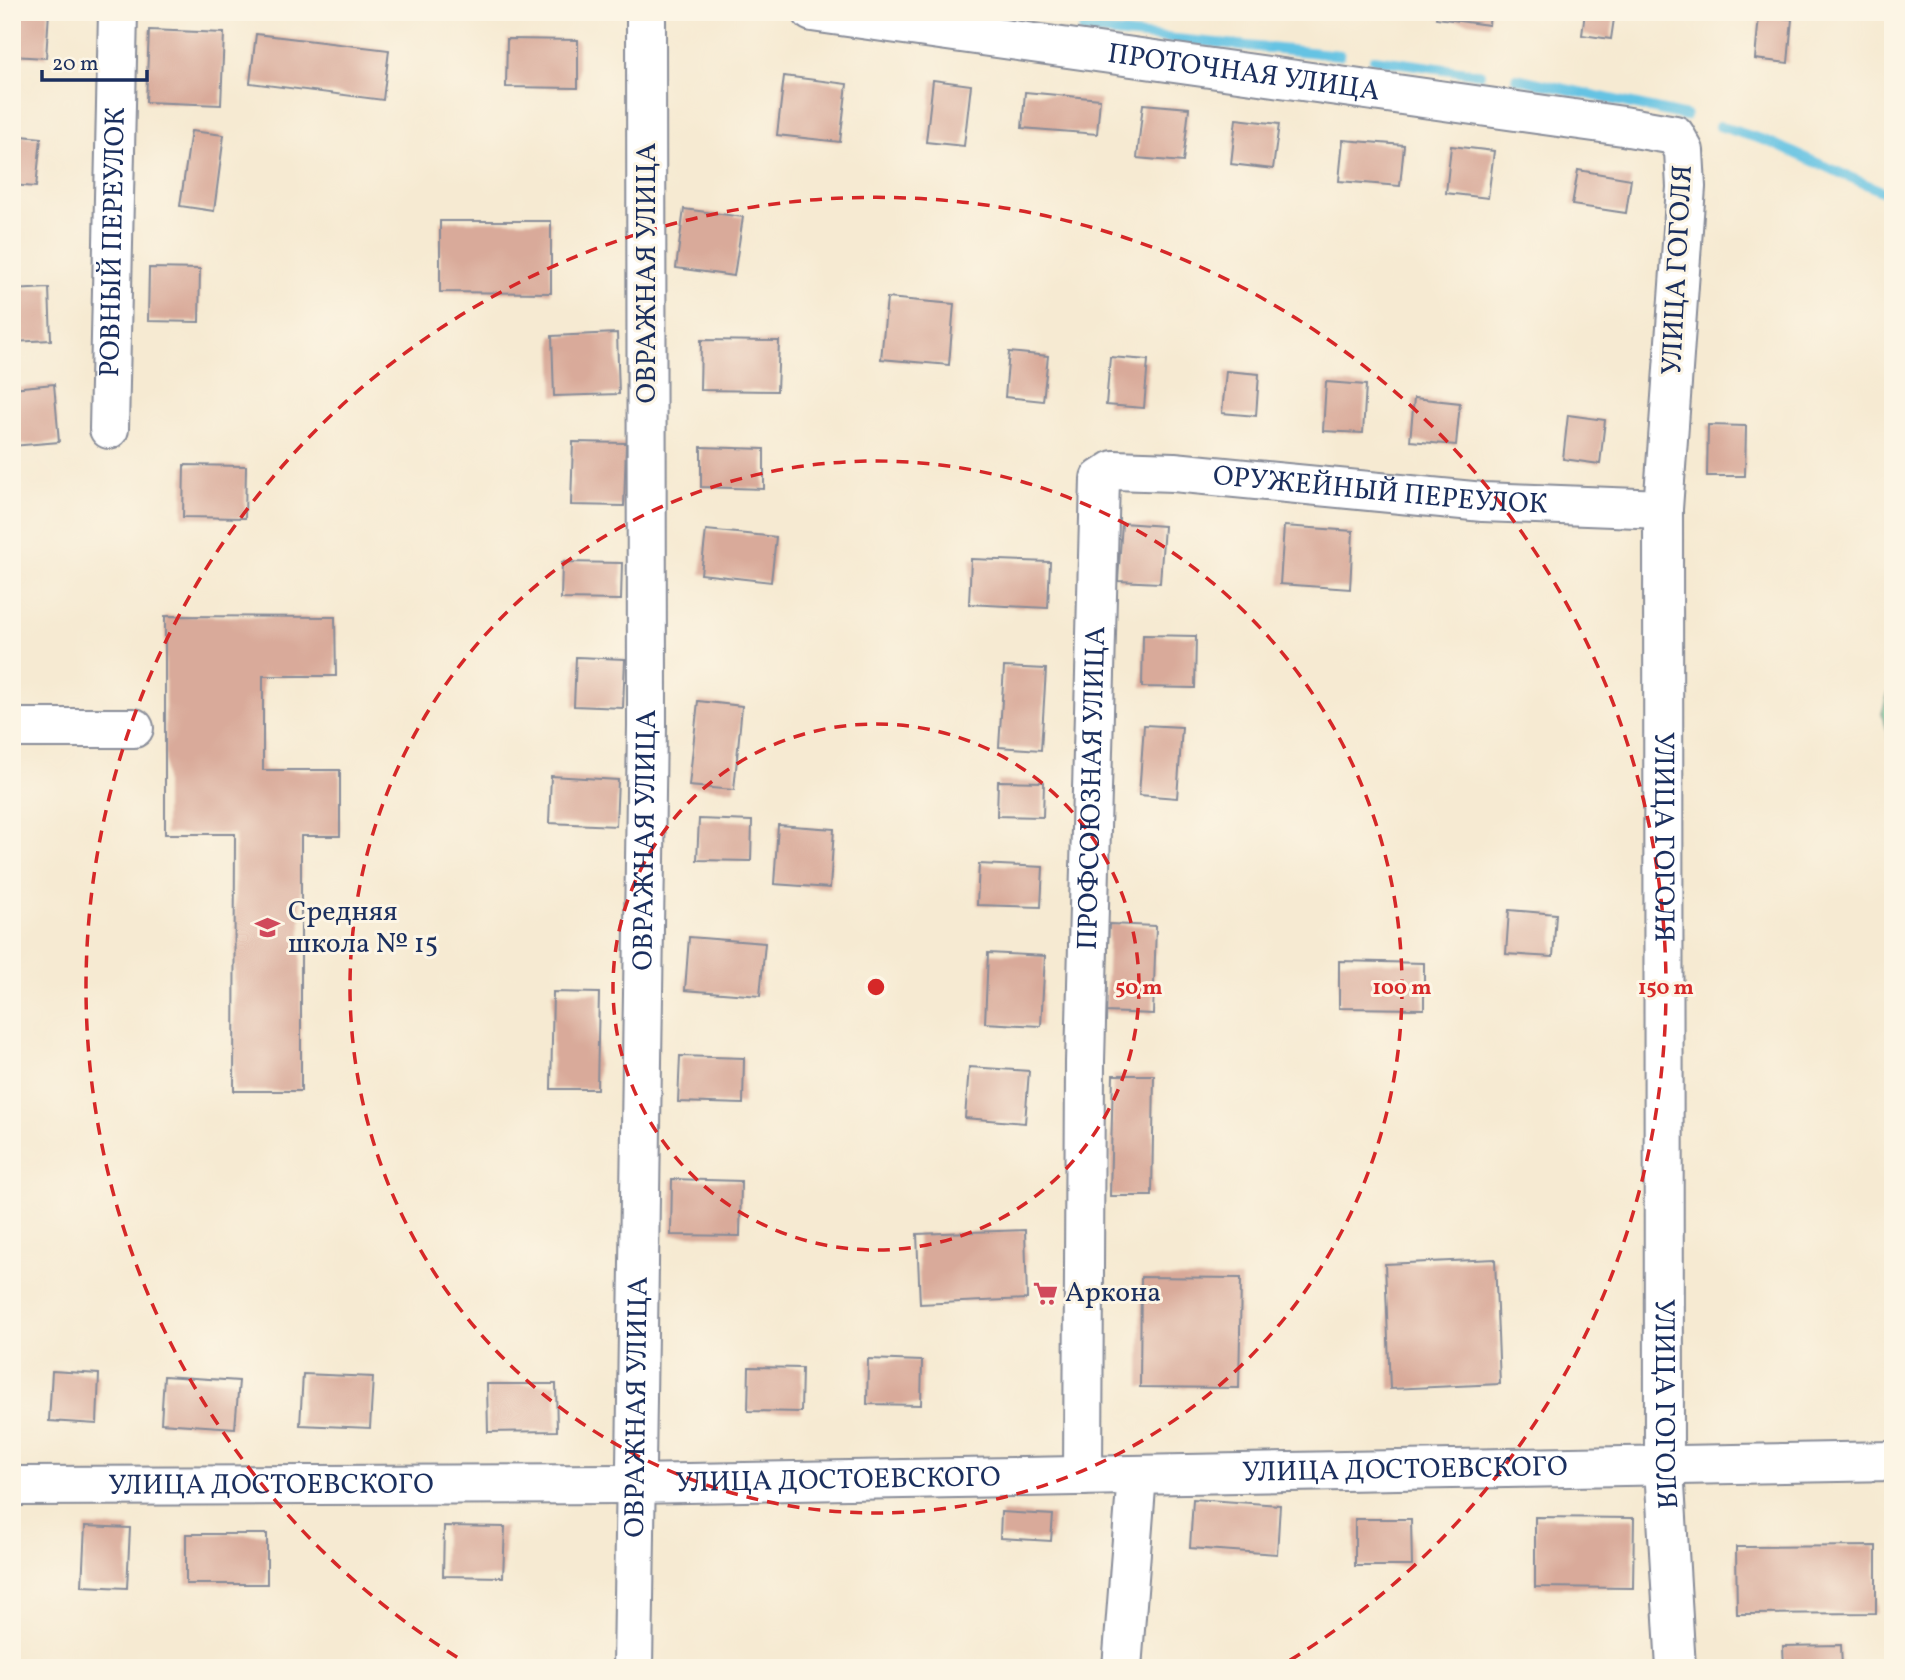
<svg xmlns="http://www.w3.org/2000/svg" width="1905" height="1680" viewBox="0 0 1905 1680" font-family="Vollkorn,serif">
	<rect width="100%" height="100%" fill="#fcf5e5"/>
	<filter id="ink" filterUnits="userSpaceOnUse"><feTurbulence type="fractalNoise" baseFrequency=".0143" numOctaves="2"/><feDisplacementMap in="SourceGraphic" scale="14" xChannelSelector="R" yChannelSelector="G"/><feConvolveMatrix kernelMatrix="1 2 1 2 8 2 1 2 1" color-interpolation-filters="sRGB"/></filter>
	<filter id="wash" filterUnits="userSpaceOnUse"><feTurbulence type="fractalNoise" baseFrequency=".00686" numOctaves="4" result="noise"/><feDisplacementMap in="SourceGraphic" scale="28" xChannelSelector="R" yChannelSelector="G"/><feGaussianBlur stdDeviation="1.57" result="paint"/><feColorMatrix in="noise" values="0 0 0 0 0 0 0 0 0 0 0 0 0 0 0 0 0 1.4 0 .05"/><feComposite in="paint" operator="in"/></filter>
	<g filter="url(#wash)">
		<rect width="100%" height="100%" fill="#f6ead2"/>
		<!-- green -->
		<path fill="#7ad297" stroke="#4a807a" stroke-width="2" d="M 1893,678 L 1893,753 L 1882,714 Z"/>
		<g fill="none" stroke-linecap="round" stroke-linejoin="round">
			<!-- stream -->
			<path stroke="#65c3e3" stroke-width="10" d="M 1083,30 L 1340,55
				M 1374,59 L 1480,74
				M 1516,78 L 1686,116
				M 1719,126 L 1767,141 L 1893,196"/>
		</g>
		<g id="blocks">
			<!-- building -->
			<path fill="#d9aa9a" d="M 12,12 L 49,12 L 46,58 L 12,56 Z
				M 1437,12 L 1490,12 L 1489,25 L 1436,18 Z
				M 1585,12 L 1615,12 L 1611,39 L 1582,35 Z
				M 1759,16 L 1792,19 L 1788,63 L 1755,59 Z
				M 149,30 L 224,33 L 221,105 L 146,102 Z
				M 256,34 L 389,50 L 383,100 L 250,83 Z
				M 507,39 L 578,40 L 578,88 L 506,87 Z
				M 784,76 L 847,84 L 840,142 L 777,135 Z
				M 933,80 L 971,85 L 964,146 L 926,142 Z
				M 1025,92 L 1100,99 L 1097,134 L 1022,128 Z
				M 1143,104 L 1189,108 L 1183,162 L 1137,158 Z
				M 1236,119 L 1279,124 L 1273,169 L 1231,164 Z
				M 191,131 L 224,135 L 214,211 L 180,206 Z
				M 12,135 L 41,138 L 36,187 L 12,185 Z
				M 1343,140 L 1404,145 L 1400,186 L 1339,181 Z
				M 1451,146 L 1494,151 L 1488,198 L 1446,193 Z
				M 1578,170 L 1631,179 L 1626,213 L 1572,205 Z
				M 684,209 L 743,217 L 734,276 L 676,268 Z
				M 440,221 L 551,221 L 551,293 L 440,292 Z
				M 149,268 L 200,269 L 199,322 L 148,321 Z
				M 49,288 L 51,340 L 12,342 L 12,290 Z
				M 887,298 L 954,304 L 949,365 L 881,359 Z
				M 617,333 L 619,394 L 554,396 L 552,336 Z
				M 701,340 L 779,341 L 777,391 L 700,390 Z
				M 1009,352 L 1048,356 L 1043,401 L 1005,397 Z
				M 1110,357 L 1148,360 L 1144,408 L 1106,405 Z
				M 1226,371 L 1259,374 L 1256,416 L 1222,413 Z
				M 1326,382 L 1366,385 L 1363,433 L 1323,431 Z
				M 54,384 L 59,442 L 12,446 L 12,388 Z
				M 1414,398 L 1460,403 L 1456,445 L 1410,441 Z
				M 1568,415 L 1605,420 L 1600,464 L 1563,459 Z
				M 1708,425 L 1746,426 L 1745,476 L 1707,476 Z
				M 573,442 L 626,443 L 624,506 L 571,505 Z
				M 701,447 L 764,449 L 764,489 L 701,487 Z
				M 184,465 L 246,466 L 245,518 L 183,517 Z
				M 1122,523 L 1164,526 L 1160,583 L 1118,581 Z
				M 1284,526 L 1353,531 L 1350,589 L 1280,584 Z
				M 706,530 L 776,537 L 771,582 L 701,574 Z
				M 971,559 L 1050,562 L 1048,608 L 969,604 Z
				M 562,562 L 622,563 L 621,600 L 561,599 Z
				M 165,616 L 335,617 L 336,676 L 263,676 L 263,770 L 340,770 L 340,836 L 301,836 L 301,1091 L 234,1091 L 235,834 L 165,834 Z
				M 1143,635 L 1196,636 L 1195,688 L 1142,687 Z
				M 576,657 L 625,659 L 623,708 L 574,706 Z
				M 1004,667 L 1046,669 L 1041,750 L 999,747 Z
				M 698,701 L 742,706 L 734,790 L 689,786 Z
				M 1144,725 L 1182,727 L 1177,798 L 1139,795 Z
				M 551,776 L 618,780 L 616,826 L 549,823 Z
				M 998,781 L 1044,782 L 1043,817 L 997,816 Z
				M 699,819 L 752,821 L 751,861 L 697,860 Z
				M 778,825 L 834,829 L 830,888 L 774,884 Z
				M 979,864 L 1043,867 L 1041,907 L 977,905 Z
				M 1509,910 L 1556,914 L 1553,957 L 1506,954 Z
				M 1109,924 L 1156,926 L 1153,1014 L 1105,1012 Z
				M 689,937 L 765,943 L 760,996 L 685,990 Z
				M 988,953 L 1045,956 L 1041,1026 L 985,1023 Z
				M 1339,961 L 1424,963 L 1424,1009 L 1339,1008 Z
				M 553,992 L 599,993 L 597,1089 L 551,1089 Z
				M 680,1056 L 744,1058 L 743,1104 L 678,1102 Z
				M 969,1067 L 1029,1071 L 1025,1123 L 965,1118 Z
				M 1113,1075 L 1154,1075 L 1152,1196 L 1110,1196 Z
				M 672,1179 L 741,1181 L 740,1236 L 671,1235 Z
				M 1025,1230 L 1027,1299 L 920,1304 L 917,1234 Z
				M 1495,1259 L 1500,1384 L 1390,1389 L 1385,1264 Z
				M 1141,1277 L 1241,1278 L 1239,1388 L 1140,1387 Z
				M 868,1359 L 922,1361 L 921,1405 L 867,1404 Z
				M 749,1367 L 802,1368 L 801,1412 L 748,1411 Z
				M 52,1371 L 99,1374 L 97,1424 L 49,1421 Z
				M 303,1374 L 373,1377 L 370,1428 L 300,1425 Z
				M 164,1376 L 239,1381 L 235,1428 L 161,1423 Z
				M 487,1384 L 556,1384 L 557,1431 L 488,1432 Z
				M 1193,1499 L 1280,1505 L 1277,1554 L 1190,1548 Z
				M 1001,1512 L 1053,1515 L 1051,1541 L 1000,1538 Z
				M 1535,1517 L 1634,1518 L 1633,1588 L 1535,1587 Z
				M 1355,1519 L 1411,1519 L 1412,1566 L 1355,1566 Z
				M 85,1526 L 130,1528 L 127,1588 L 82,1586 Z
				M 444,1526 L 505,1527 L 503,1577 L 443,1576 Z
				M 186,1534 L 267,1534 L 267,1584 L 186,1584 Z
				M 1876,1546 L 1876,1613 L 1737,1614 L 1736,1547 Z
				M 1841,1645 L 1842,1668 L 1784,1668 L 1783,1646 Z
				M 1040,1663 L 1074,1666 L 1074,1668 L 1040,1668 Z"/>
		</g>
	</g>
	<g filter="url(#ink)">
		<use href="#blocks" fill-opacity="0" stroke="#888c98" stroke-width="2"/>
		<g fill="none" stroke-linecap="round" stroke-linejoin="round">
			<defs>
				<g id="minor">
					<path id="s1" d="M 812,12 L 1623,126 L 1675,135 L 1684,151 L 1686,187 L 1663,509 L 1664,1468 L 1676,1668"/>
					<path id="s2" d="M 109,429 L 118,12"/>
					<path d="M 12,728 L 134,728"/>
					<path id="s3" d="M 1083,1476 L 1085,1062 L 1100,479 L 1114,470 L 1174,472 L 1483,502 L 1663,509"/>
					<path id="s4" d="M 12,1486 L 633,1484 L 1893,1461"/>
					<path id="s5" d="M 633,1668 L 647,725 L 646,12"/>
					<path d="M 1122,1668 L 1137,1475"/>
				</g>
			</defs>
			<!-- minor casing -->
			<use href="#minor" stroke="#888c98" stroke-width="42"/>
			<!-- minor -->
			<use href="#minor" stroke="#fff" stroke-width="38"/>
		</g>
	</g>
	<!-- distance rings -->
	<g fill="none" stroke="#d62828" stroke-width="3.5" stroke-dasharray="12 9">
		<circle cx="876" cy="987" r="263"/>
		<circle cx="876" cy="987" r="526"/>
		<path d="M475 1668A790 790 0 1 1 1277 1668"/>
	</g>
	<!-- icons -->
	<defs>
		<symbol id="school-bare" viewBox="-9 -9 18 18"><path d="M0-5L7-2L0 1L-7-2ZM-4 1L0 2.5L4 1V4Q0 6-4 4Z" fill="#d1495b" stroke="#fcf5e5" stroke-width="2.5" paint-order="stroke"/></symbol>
		<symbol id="supermarket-bare" viewBox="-9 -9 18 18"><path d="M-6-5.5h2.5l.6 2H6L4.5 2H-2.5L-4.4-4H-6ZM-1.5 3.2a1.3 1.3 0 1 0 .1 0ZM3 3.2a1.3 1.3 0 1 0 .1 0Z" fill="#d1495b" stroke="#fcf5e5" stroke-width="2.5" paint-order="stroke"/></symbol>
	</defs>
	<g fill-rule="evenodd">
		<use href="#school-bare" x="250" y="910" width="35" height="35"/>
		<use href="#supermarket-bare" x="1028" y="1276" width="35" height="35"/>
	</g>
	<g text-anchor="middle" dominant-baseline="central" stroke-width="6" stroke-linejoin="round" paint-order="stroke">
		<!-- street labels -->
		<g font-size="28" fill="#1b2f5e" stroke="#fcf5e5">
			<text stroke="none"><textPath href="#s1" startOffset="436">ПРОТОЧНАЯ УЛИЦА</textPath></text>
			<text stroke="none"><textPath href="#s2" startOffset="187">РОВНЫЙ ПЕРЕУЛОК</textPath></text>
			<text transform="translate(1678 270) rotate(-87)">УЛИЦА ГОГОЛЯ</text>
			<text transform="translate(647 273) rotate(-90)">ОВРАЖНАЯ УЛИЦА</text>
			<text stroke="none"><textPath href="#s3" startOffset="1281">ОРУЖЕЙНЫЙ ПЕРЕУЛОК</textPath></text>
			<text stroke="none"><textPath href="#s3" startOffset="688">ПРОФСОЮЗНАЯ УЛИЦА</textPath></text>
			<text stroke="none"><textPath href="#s1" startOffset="1577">УЛИЦА ГОГОЛЯ</textPath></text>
			<text stroke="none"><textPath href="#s5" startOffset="828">ОВРАЖНАЯ УЛИЦА</textPath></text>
			<text stroke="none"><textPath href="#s1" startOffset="2144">УЛИЦА ГОГОЛЯ</textPath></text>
			<text stroke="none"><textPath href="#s5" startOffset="261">ОВРАЖНАЯ УЛИЦА</textPath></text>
			<text stroke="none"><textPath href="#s4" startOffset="1393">УЛИЦА ДОСТОЕВСКОГО</textPath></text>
			<text stroke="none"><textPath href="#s4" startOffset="826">УЛИЦА ДОСТОЕВСКОГО</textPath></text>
			<text stroke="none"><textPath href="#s4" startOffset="259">УЛИЦА ДОСТОЕВСКОГО</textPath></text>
		</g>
		<!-- poi labels -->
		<g font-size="28" fill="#1b2f5e" stroke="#fcf5e5" text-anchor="start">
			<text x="288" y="912">Средняя<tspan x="288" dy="32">школа № 15</tspan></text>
			<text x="1065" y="1293">Аркона</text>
		</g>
	</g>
	<circle cx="876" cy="987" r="10" fill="#d62828" stroke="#fcf5e5" stroke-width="3.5"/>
	<g font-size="21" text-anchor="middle" font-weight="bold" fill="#d62828" stroke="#fcf5e5" stroke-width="6" stroke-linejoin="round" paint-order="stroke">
		<text x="1139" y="994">50 m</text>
		<text x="1402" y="994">100 m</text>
		<text x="1666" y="994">150 m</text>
	</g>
	<!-- margin -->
	<rect width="1905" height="1680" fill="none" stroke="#fcf5e5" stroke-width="42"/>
	<!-- scale -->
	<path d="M42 70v10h105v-10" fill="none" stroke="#1b2f5e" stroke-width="3.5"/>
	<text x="52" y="70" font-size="21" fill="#1b2f5e" stroke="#fcf5e5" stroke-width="5" paint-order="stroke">20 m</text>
</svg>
